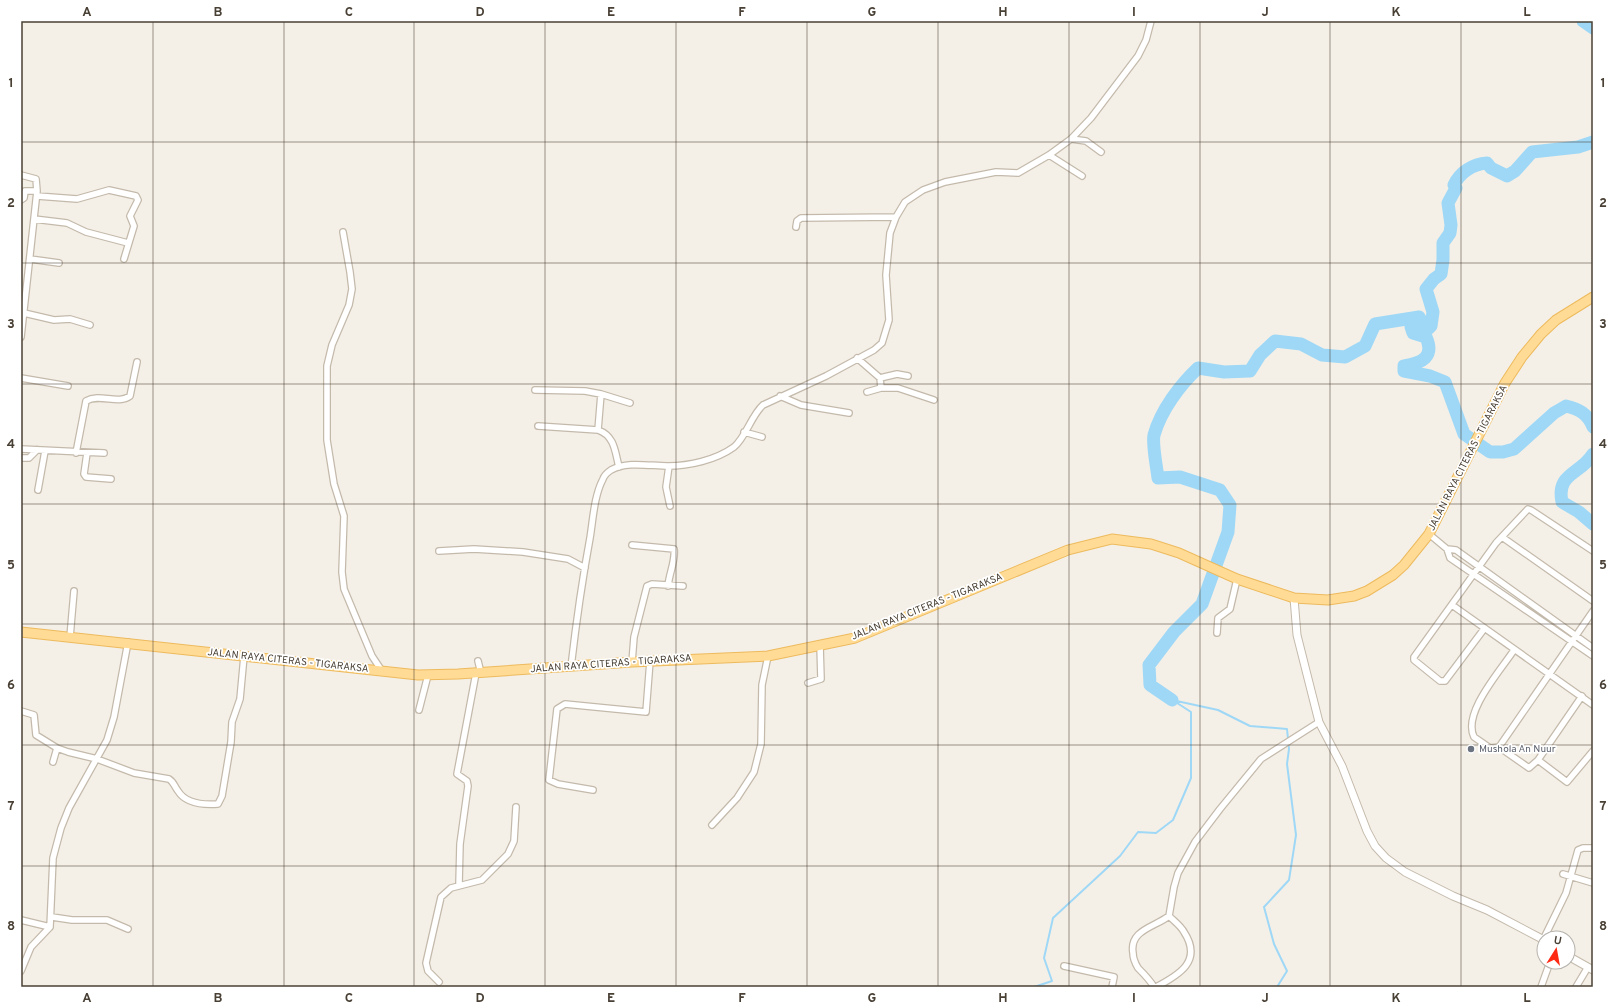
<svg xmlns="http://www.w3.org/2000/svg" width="1614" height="1008" viewBox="0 0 1614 1008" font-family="Overpass,sans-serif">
	<rect width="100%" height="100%" fill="#f5f0e7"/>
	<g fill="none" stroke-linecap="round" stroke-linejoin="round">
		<!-- stream -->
		<path stroke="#9fd8f6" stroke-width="2" d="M 1172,700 L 1218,710 L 1250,726 L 1287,729 L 1289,749 L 1287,764 L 1296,835 L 1289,880 L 1264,907 L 1274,944 L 1287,971 L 1277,987
			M 1034,987 L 1052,981 L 1044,958 L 1053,918 L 1120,856 L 1138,832 L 1156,833 L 1173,820 L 1191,778 L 1191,712 L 1174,701"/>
		<!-- river -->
		<path stroke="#9fd8f6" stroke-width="13" d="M 1583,21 L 1593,28
			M 1412,318 L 1411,327 L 1413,333 L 1426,337 C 1435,357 1422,363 1404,366 L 1404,371 L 1430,376 L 1445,382 L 1464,434 L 1490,452 L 1503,452 L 1514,449 L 1554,413 L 1566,406 C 1579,409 1588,414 1593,427
			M 1593,454 C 1580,475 1556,473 1562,502 L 1579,512 L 1593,524
			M 1172,700 L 1150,685 L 1149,665 L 1174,632 L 1202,604 L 1228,532 L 1230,505 L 1220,490 L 1180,477 L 1158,478 C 1157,468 1152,445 1154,435 C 1161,410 1180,385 1198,368 L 1224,372 L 1250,371 L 1260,355 L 1275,341 L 1301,344 L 1322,355 L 1345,357 L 1365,346 L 1375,324 L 1419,317 L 1423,325 L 1428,329 L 1431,326 L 1433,312 L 1426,289 L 1434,279 L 1441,274 L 1443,260 L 1443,243 L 1450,233 L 1451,225 L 1448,203 L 1456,188 L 1454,185 C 1460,172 1473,164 1487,163 L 1491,168 L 1507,176 L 1515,171 L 1532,152 L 1578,147 L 1593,142"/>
		<defs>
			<path id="minor" d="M 1071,139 L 1086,141 L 1101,152
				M 1049,155 L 1082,176
				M 21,175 L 36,179 L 37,191 L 21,337
				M 37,196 L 77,199 L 109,190 L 136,196 L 138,200 L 130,216 L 134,226 L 124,259
				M 21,200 L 24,198 L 25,191 L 37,191
				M 34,219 L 67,223 L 86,232 L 128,243
				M 796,227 L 797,221 L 801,218 L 896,217
				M 343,232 L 350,272 L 352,289 L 349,305 L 332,345 L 327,366 L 327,440 L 334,484 L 344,516 L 342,572 L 344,589 L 372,656 L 382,671
				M 30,259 L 59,263
				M 24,313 L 54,320 L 70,319 L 90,325
				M 857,358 L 880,378 L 897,374 L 908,376
				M 21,378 L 68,386
				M 880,378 L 881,388 L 898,388 L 934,400
				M 535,390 L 585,391 L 601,394 L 598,430
				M 867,392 L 881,388
				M 601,394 L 630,403
				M 780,396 L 801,405 L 849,413
				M 538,426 L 598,430 C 615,436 615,452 619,467
				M 744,432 L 762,437
				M 21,449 L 104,453
				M 76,453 L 86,401 C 100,393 118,405 130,396 L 137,362
				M 87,453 L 84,474 L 86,477 L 111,479
				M 21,458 L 29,458 L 37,450
				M 669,466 L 666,487 L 670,506
				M 38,490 L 45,451
				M 1429,534 L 1447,549 L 1456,550 L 1593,648
				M 1502,537 L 1593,601
				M 632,545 L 674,549 C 676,559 669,574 668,586
				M 1447,549 L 1450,558 L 1593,656
				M 439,551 L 474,549 L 523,552 L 568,559 L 585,568
				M 1452,605 L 1593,705
				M 1484,629 L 1445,681 L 1440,681 L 1414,660 L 1414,657 L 1496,543 L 1528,509 L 1531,510 L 1593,551
				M 1217,633 L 1218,618 L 1230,609 L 1237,579
				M 70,637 L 74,591
				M 1514,650 C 1501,670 1462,713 1474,737 L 1490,748 L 1499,747 L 1529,768 L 1538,760 L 1567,782 L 1593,751
				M 478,661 L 481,673
				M 632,662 L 634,637 L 647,586 L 652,584 L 683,586
				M 571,667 C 576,624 582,581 590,538 C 593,520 594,496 603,479 C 604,476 608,472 611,470 C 627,461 650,466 668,466 C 689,466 716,460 734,447 C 746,437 751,416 763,405 L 826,376 L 874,350 L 882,343 L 889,320 L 886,275 L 890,233 L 896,217 L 905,202 L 923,190 L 945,182 L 996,172 L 1018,173 L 1049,155 L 1071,139 L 1091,118 L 1138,56 L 1146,40 L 1151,21
				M 808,683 L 821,679 L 820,645
				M 419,710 L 428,675
				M 21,711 L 34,715 L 36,735 L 57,748
				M 1499,747 L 1593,611
				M 1538,760 L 1582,696
				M 53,762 L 57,748 L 68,752 L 97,759 L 134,773 L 169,779 C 174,782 174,786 178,791 C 186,804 204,805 218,804 L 222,796 L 231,742 L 232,722 L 240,699 L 244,656
				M 593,790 L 558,784 L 549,780 L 557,709 L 565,704 L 646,712 L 650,661
				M 712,825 L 737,798 L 754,772 L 761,744 L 762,685 L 768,656
				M 1563,874 L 1593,883
				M 459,884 L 460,844 L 468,786 L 467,781 L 457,774 L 476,673
				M 52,917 L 72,920 L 107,920 L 128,929
				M 21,920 L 50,927
				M 1544,938 L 1566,893 L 1578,850 L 1583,848 L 1593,848
				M 1064,966 L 1114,977 L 1112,987
				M 21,971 L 31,947 L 50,927 L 53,858 L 61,828 L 69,808 L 107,740 L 114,717 L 128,642
				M 439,982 L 428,971 L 426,963 L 441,897 L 451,888 L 482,880 L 508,854 L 514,841 L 516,807
				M 1154,987 C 1150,980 1144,974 1138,968 C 1135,963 1133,958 1133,953 C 1129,930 1155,927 1169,916 L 1174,887 L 1178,873 L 1195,842 L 1220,809 L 1261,759 L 1319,722
				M 1156,987 C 1179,975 1203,961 1184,932 C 1181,926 1174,921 1169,916
				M 1541,987 L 1550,962
				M 1576,987 L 1588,967"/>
			<path id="tertiary" d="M 1294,598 L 1297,635 L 1319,722 L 1342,766 L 1367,831 L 1375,846 L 1386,858 L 1405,872 L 1453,896 L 1487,910 L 1544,940
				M 1568,956 L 1593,970"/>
			<path id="primary" d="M 21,632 L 418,675 L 458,674 L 632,662 L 768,656 L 855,638 L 1068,550 L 1112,539 L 1151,544 L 1179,553 L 1237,579 L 1294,598 L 1328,600 L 1354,596 L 1367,591 L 1393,575 L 1404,565 L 1429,534 L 1505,383 L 1522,357 L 1541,334 L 1556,320 L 1593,297"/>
		</defs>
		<!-- minor casing -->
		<use href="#minor" stroke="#c4baac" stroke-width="8"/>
		<!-- tertiary casing -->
		<use href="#tertiary" stroke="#c4baac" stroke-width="9"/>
		<!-- primary casing -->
		<use href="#primary" stroke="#edba5d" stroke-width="11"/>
		<!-- minor -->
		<use href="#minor" stroke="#fff" stroke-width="5.5"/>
		<!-- tertiary -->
		<use href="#tertiary" stroke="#fff" stroke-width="7"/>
		<!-- primary -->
		<use href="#primary" stroke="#ffdb96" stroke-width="9"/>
	</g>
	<!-- grid -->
	<path fill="none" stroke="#494035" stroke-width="1" stroke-opacity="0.55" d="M 153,21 L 153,987M 284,21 L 284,987M 414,21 L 414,987M 545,21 L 545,987M 676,21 L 676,987M 807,21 L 807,987M 938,21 L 938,987M 1069,21 L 1069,987M 1200,21 L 1200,987M 1330,21 L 1330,987M 1461,21 L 1461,987M 21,142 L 1593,142M 21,263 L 1593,263M 21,384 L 1593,384M 21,504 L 1593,504M 21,624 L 1593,624M 21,745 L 1593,745M 21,866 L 1593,866"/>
	<!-- markers -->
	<circle fill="#6b7280" stroke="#fff" stroke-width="1.5" cx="1471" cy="749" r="4"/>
	<g text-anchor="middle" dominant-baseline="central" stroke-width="3.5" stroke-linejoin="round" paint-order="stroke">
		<!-- street labels -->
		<g font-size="10" fill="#494035" stroke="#fff">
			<text transform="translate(1468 458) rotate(-63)">JALAN RAYA CITERAS - TIGARAKSA</text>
			<text transform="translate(927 607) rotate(-22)">JALAN RAYA CITERAS - TIGARAKSA</text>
			<text transform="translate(288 661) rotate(6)">JALAN RAYA CITERAS - TIGARAKSA</text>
			<text transform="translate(611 664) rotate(-4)">JALAN RAYA CITERAS - TIGARAKSA</text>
		</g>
		<!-- worship labels -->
		<g font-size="10" fill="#5b616d" stroke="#fff" text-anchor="start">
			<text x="1479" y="749">Mushola An Nuur</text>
		</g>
	</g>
	<!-- border -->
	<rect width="1614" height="1008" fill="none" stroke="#ffffff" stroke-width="44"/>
	<!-- north arrow -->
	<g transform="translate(1556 950) rotate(11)"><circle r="19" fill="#ffffff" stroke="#b6b3ae"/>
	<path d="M0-3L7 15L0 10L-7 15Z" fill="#ff2a14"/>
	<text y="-6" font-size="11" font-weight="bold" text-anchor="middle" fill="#494035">U</text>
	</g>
	<rect x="22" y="22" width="1570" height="964" fill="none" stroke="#494035" stroke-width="1.5"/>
	<g font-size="13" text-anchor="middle" font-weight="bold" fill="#494035">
		<text x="87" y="16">A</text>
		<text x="218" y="16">B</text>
		<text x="349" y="16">C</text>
		<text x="480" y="16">D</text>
		<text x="611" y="16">E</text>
		<text x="742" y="16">F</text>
		<text x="872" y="16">G</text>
		<text x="1003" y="16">H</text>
		<text x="1134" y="16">I</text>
		<text x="1265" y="16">J</text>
		<text x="1396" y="16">K</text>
		<text x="1527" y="16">L</text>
		<text x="11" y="87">1</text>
		<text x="1603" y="87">1</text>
		<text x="11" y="207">2</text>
		<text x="1603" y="207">2</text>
		<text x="11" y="328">3</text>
		<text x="1603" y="328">3</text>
		<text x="11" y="448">4</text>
		<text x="1603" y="448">4</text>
		<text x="11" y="569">5</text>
		<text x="1603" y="569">5</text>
		<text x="11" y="689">6</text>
		<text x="1603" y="689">6</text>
		<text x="11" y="810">7</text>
		<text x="1603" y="810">7</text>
		<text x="11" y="930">8</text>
		<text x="1603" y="930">8</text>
		<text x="87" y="1002">A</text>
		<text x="218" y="1002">B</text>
		<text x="349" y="1002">C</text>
		<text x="480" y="1002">D</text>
		<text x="611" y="1002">E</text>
		<text x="742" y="1002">F</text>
		<text x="872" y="1002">G</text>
		<text x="1003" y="1002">H</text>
		<text x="1134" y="1002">I</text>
		<text x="1265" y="1002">J</text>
		<text x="1396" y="1002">K</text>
		<text x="1527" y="1002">L</text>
	</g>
</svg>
